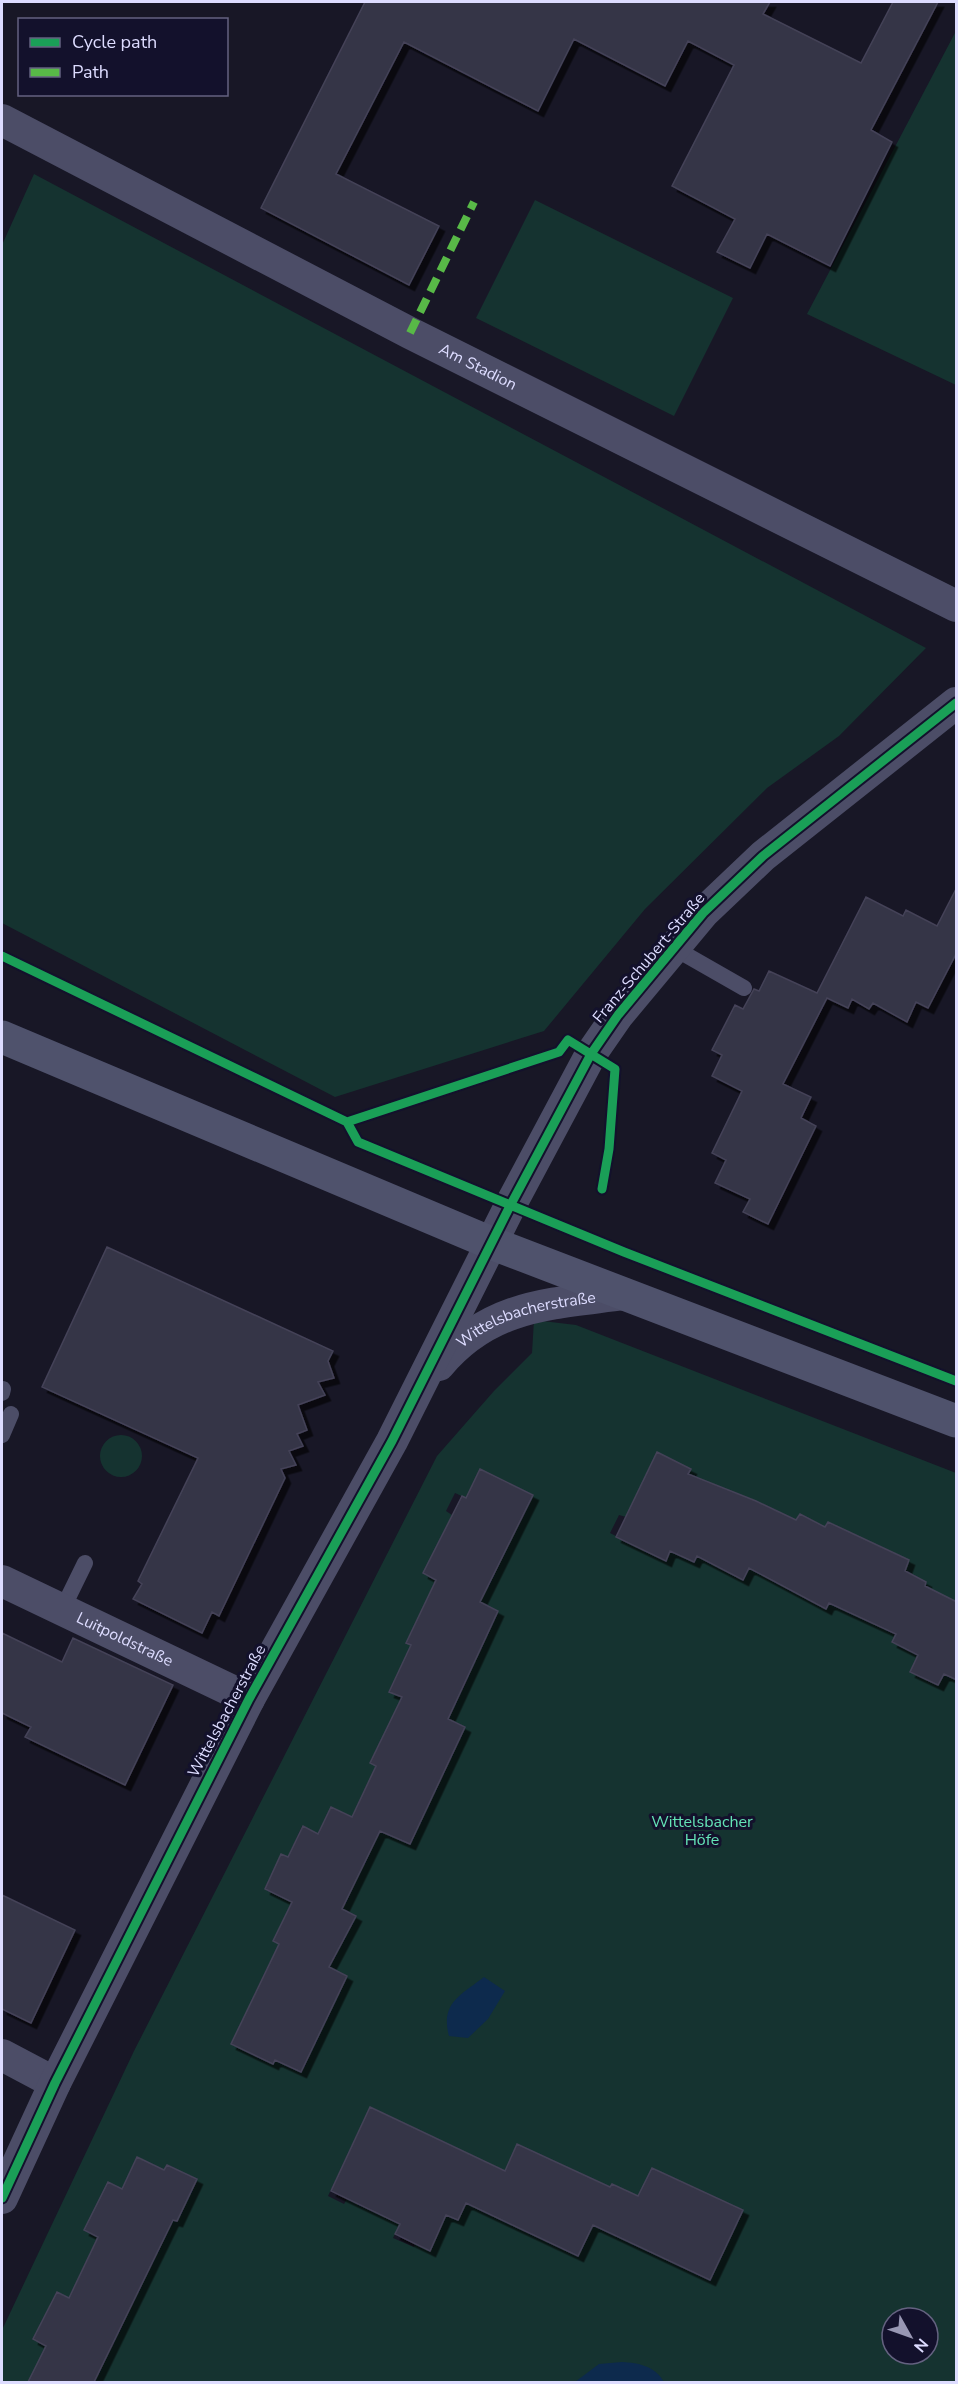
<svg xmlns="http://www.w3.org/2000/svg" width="958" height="2384" viewBox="0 0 958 2384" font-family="'Nunito Sans',sans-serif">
	<defs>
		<filter id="shadow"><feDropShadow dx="5.5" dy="5.5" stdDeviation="0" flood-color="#0009"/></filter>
	</defs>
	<rect width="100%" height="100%" fill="#181726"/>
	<!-- green -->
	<path fill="#153330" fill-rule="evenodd" d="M 956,31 L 956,385 L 807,314 Z
		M 34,174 L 926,648 L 839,736 L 767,788 L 645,909 L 544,1031 L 335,1097 L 2,923 L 2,245 Z
		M 535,200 L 733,298 L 674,416 L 476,318 Z
		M 534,1320 L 576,1325 L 956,1473 L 956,1602 L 925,1586 L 926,1582 L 905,1571 L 909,1560 L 828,1522 L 825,1527 L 800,1514 L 796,1520 L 688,1474 L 691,1469 L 626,1517 L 619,1515 L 610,1533 L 665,1561 L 670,1550 L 697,1556 L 743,1579 L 749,1568 L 833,1595 L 857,1616 L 896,1635 L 892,1642 L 918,1655 L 910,1672 L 938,1685 L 944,1674 L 956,1680 L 956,2382 L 94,2382 L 104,2362 L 93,2356 L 120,2330 L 157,2253 L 160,2213 L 177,2221 L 197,2179 L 167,2165 L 164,2170 L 122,2189 L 108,2182 L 84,2230 L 98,2237 L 69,2298 L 56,2293 L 34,2339 L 46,2346 L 28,2382 L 2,2382 L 2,2330 L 134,2051 L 437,1456 L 494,1391 L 532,1353 ZM 480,1470 L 533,1496 L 480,1602 L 498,1611 L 484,1641 L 456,1675 L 467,1680 L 448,1719 L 465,1728 L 410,1844 L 374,1828 C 372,1860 353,1881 333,1905 L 355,1916 L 329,1967 L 347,1976 L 329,2014 L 294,2044 L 311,2052 L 302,2072 L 275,2060 L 273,2064 L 261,1999 L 254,1995 L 271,1960 L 282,1966 L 291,1950 L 273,1941 L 292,1902 L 265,1888 L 281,1854 L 288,1857 L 302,1826 L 318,1834 L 331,1807 L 352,1817 L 376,1766 L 370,1762 L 386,1730 L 413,1702 L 390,1692 L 411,1645 L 447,1586 L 424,1573 L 452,1515 L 446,1511 L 455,1493 L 466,1498 ZM 370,2107 L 505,2171 L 517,2145 L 610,2187 L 638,2196 L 652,2168 L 743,2211 L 710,2279 L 593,2225 L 577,2256 L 466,2203 L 458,2220 L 446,2215 L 430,2250 L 415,2244 L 414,2247 L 393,2238 L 405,2213 L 378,2214 L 347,2199 L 344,2204 L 328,2196 ZM 892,2318 L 928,2318 L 928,2354 L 892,2354 Z
		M100 1456a21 21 0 1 1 42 0a21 21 0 1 1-42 0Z"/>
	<!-- water -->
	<path fill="#0d2a4d" d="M 484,1977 L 505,1991 L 488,2019 L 468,2038 L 449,2036 C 440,2003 461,1995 484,1977 Z
		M 622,2362 C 639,2363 655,2366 664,2382 L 575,2382 L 599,2364 Z"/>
	<!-- building -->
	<path fill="#363647" stroke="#444258" stroke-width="1.5" filter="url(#shadow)" d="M 365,2 L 770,2 L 763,14 L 861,63 L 893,2 L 938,2 L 871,130 L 892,142 L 830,266 L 767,234 L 750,268 L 717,252 L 735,219 L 672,186 L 734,65 L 688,41 L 665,86 L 574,39 L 538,111 L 404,42 L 336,174 L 439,226 L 409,285 L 261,208 Z
		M 957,887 L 957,952 L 928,1008 L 916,1002 L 907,1022 L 873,1003 L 869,1009 L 852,999 L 848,1008 L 827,998 L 783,1084 L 811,1097 L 801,1118 L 816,1126 L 768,1224 L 743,1212 L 750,1199 L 715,1183 L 726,1160 L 712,1153 L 742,1091 L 712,1076 L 722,1055 L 712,1050 L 735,1005 L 743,1009 L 754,989 L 759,991 L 769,971 L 817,993 L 866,897 L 903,916 L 906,910 L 937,926 Z
		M 107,1247 L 333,1351 L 328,1361 L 334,1378 L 318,1382 L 325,1395 L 298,1405 L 307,1430 L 297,1434 L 303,1446 L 289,1451 L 296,1465 L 281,1469 L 285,1478 L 219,1616 L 212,1612 L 202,1633 L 133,1599 L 142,1584 L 138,1581 L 198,1458 L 42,1387 Z
		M 657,1452 L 691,1469 L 688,1474 L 756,1501 L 796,1520 L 800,1514 L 825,1527 L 828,1522 L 909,1560 L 905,1571 L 926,1582 L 925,1586 L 957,1602 L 957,1680 L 944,1674 L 938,1685 L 910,1672 L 918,1655 L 892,1642 L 896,1634 L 829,1603 L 826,1609 L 749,1568 L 743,1580 L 697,1556 L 694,1562 L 670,1551 L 666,1561 L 616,1537 Z
		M 480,1469 L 533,1495 L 480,1602 L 498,1611 L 448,1719 L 465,1727 L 410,1844 L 380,1831 L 342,1909 L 356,1916 L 329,1967 L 347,1976 L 301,2072 L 275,2060 L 273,2064 L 231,2044 L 279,1944 L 273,1941 L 292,1902 L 265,1889 L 281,1854 L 288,1857 L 303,1826 L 318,1834 L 331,1807 L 352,1817 L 376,1766 L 370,1763 L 402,1697 L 389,1692 L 411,1645 L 406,1643 L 436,1580 L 423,1573 L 462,1496 L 466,1498 Z
		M 2,1633 L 62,1662 L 73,1638 L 173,1685 L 125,1785 L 25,1737 L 31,1727 L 2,1713 Z
		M 2,1895 L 75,1930 L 31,2023 L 2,2009 Z
		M 370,2107 L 505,2171 L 517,2144 L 610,2187 L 612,2184 L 638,2196 L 652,2168 L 743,2210 L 710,2280 L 593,2225 L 578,2256 L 466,2203 L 458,2220 L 446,2215 L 430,2251 L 395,2234 L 400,2224 L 331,2191 Z
		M 137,2157 L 164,2170 L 167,2165 L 197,2179 L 177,2221 L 173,2220 L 94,2382 L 28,2382 L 46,2346 L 33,2339 L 57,2292 L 69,2298 L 98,2237 L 84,2230 L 108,2182 L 122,2189 Z"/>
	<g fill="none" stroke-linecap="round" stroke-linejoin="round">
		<!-- service -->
		<path stroke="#4c4d67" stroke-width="16" d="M 674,948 L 744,988
			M 2,1393 L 3,1389
			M 2,1435 L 11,1414
			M 62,1610 L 85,1563"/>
		<!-- minor -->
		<g stroke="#4c4d67" stroke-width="32">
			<path id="s1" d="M 2,120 L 410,333 L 956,606"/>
			<path id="s2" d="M 439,1365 C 490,1304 551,1304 624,1294"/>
			<path id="s3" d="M 2,1581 L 249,1699"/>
			<path d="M 2,2055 L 55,2083"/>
			<path d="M 2,2198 L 55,2083 L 249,1699 L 392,1441 L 510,1206 L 591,1054 L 618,1015 L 703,913 L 763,856 L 956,703"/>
		</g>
		<!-- secondary -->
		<path stroke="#4f526c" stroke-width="33" d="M 2,1037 L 491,1243 L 956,1421"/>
		<!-- quiet -->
		<path stroke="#58b947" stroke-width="8" stroke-dasharray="15 8" stroke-linecap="butt" d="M 410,333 L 474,202"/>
		<defs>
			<path id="cycleway" d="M 2,956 L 347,1122 L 559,1052 L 568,1040 L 615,1069 L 609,1149 L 602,1189
				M 347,1122 L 358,1142 L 624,1252 L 956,1381
				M 2,2198 L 55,2083 L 249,1699 L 392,1441 L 510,1206 L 591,1054 L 618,1015 L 703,913 L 763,856 L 956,703"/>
		</defs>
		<!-- cycleway casing -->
		<use href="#cycleway" stroke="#13112c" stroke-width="13"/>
		<!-- cycleway -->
		<use href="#cycleway" stroke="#1a9f57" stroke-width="9"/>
	</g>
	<g text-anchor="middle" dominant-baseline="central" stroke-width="6" stroke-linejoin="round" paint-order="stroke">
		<!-- street labels -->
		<g font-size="16" fill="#dddcff" stroke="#13112c">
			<text stroke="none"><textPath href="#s1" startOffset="536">Am Stadion</textPath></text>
			<text transform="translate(649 958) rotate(-50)">Franz-Schubert-Straße</text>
			<text stroke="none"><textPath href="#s2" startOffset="102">Wittelsbacherstraße</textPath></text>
			<text stroke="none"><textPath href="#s3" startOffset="136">Luitpoldstraße</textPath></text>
			<text transform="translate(227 1711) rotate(-62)">Wittelsbacherstraße</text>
		</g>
		<!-- park labels -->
		<g font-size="16" fill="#64e4b7" stroke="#13112c">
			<text x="702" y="1822">Wittelsbacher<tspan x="702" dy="18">Höfe</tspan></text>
		</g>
	</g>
	<!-- border -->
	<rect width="958" height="2384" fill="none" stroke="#dddcff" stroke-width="6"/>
	<!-- legend -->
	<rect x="18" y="18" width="210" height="78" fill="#13112c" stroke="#646280" stroke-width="1.5"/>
	<rect x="30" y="38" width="30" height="9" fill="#1a9f57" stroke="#646280" stroke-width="1.5"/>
	<text x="72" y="48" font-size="18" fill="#dddcff">Cycle path</text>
	<rect x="30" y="68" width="30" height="9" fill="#58b947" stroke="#646280" stroke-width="1.5"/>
	<text x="72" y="78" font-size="18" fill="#dddcff">Path</text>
	<!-- north arrow -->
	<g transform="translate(910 2336) rotate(130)"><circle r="28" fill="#13112c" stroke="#646280" stroke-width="1.5"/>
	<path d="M0-4.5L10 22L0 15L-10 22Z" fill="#9897b3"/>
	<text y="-9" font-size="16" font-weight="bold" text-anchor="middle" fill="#dddcff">N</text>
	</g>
</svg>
